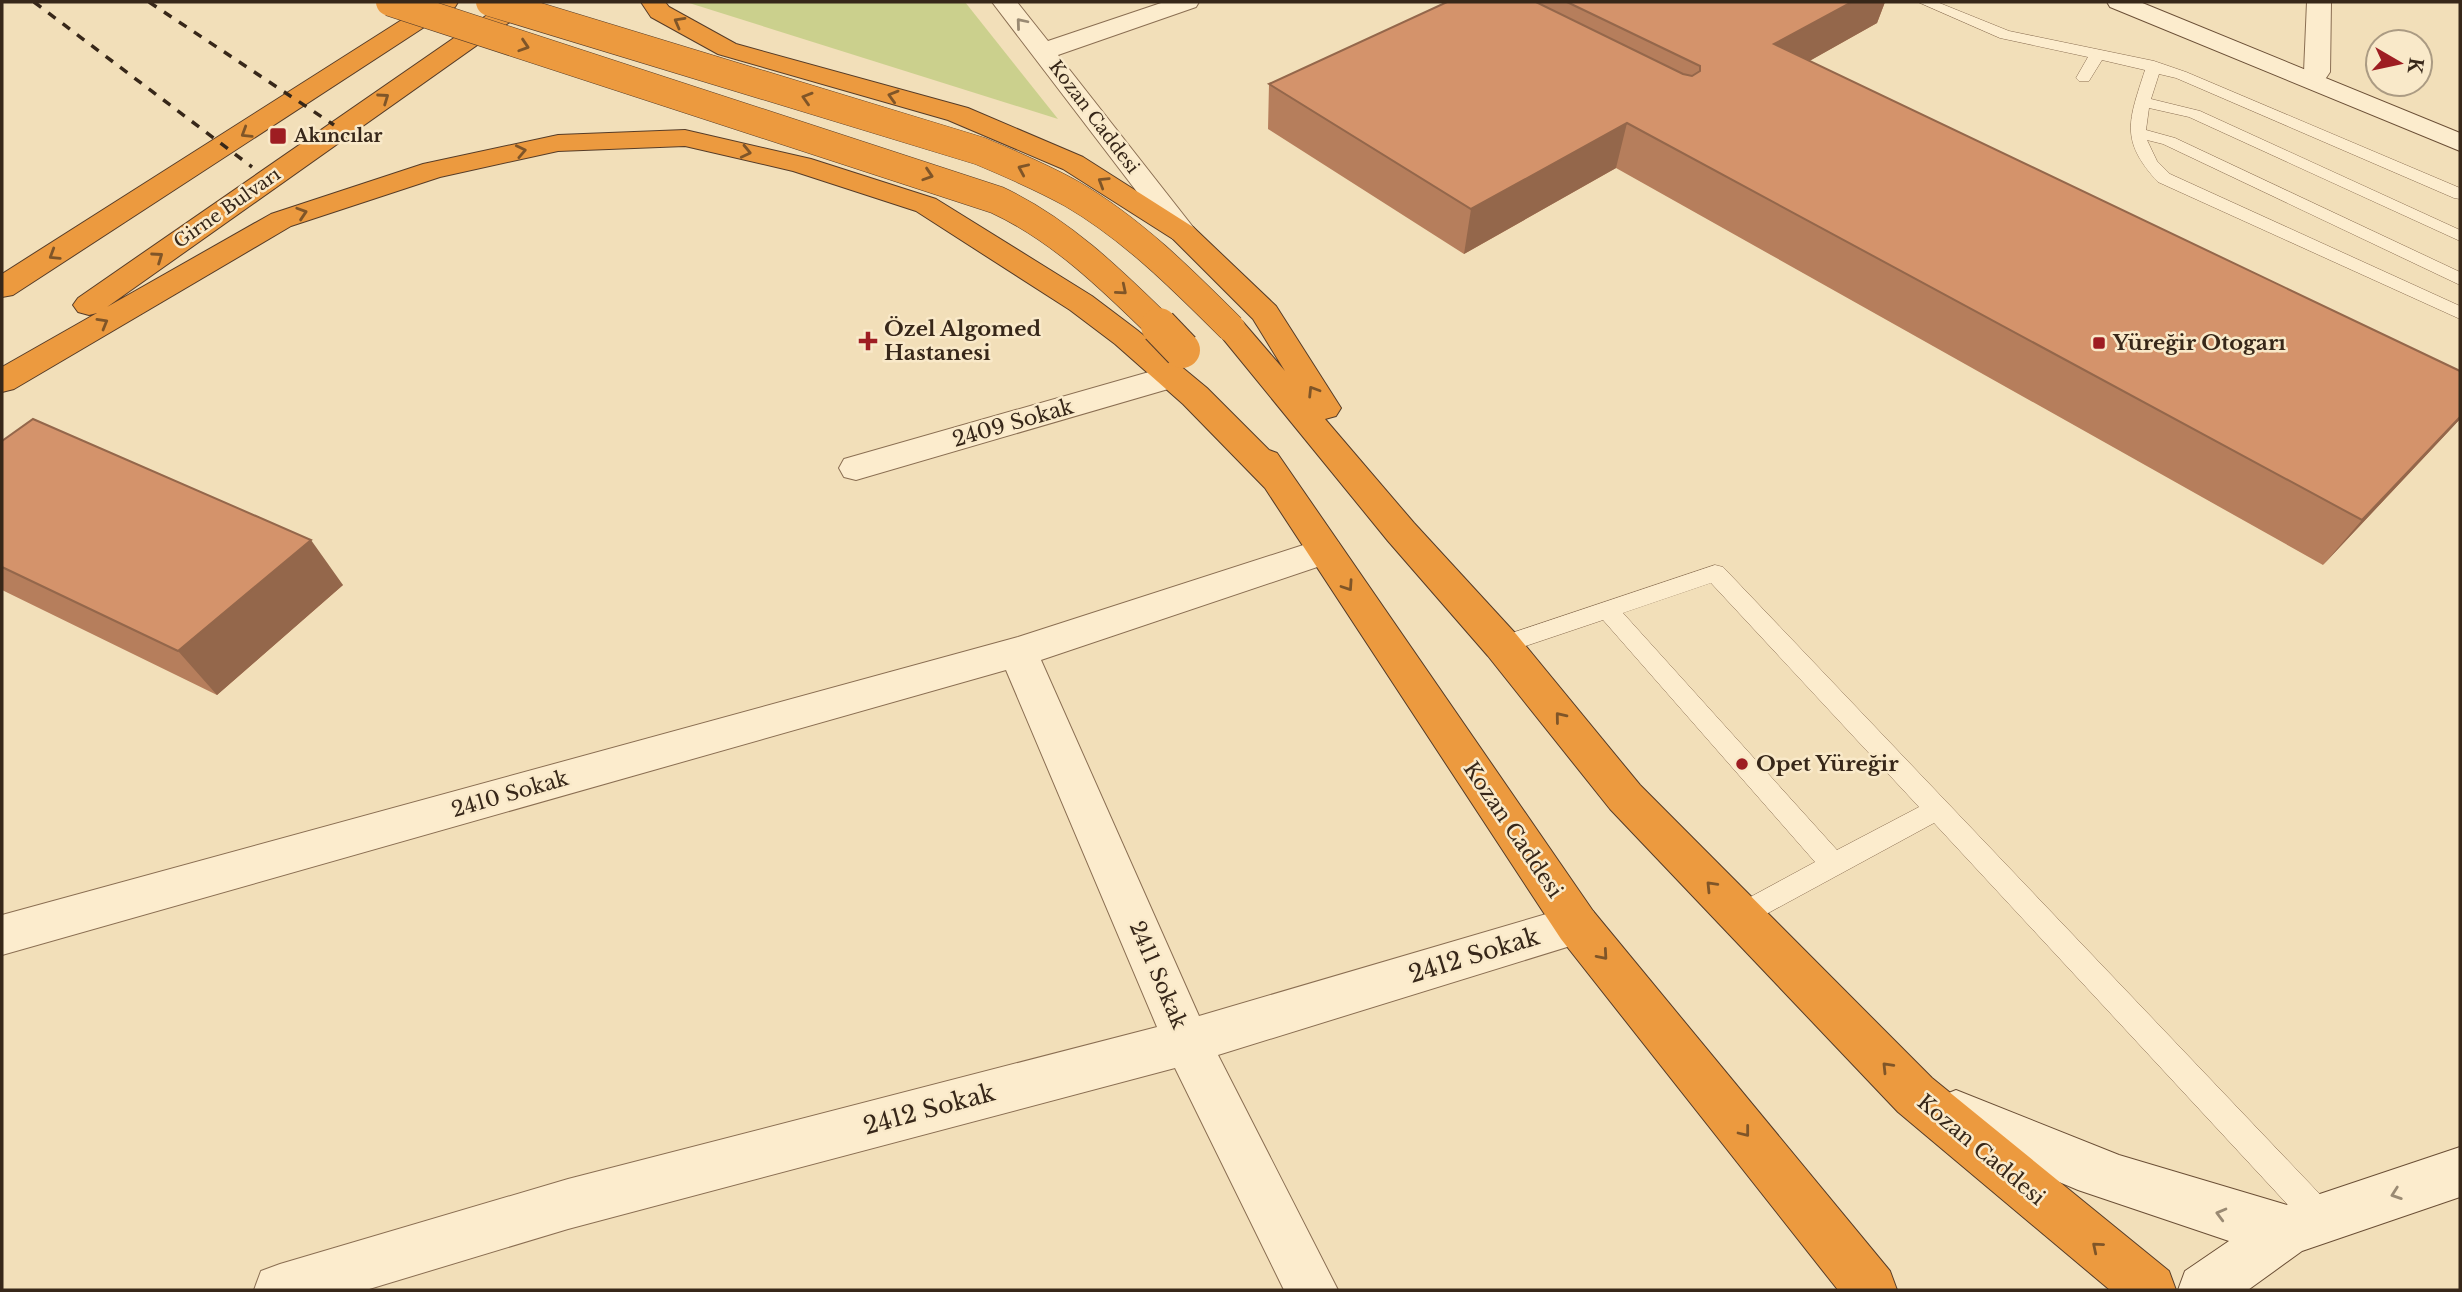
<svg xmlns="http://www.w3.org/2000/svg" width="2462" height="1292" viewBox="0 0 2462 1292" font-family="'Libre Baskerville',serif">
	<rect width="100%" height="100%" fill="#f2dfb9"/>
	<!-- green -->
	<path fill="#cbd08d" d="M 686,2 L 965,2 L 1058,119 Z"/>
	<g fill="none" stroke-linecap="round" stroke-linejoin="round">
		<defs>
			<path id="lane" d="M 1918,2 L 1937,2 L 2009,31 L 2154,61 L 2186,72 L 2460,188 L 2460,199 L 2454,198 L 2176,78 L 2159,74 L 2151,99 L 2200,111 L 2460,230 L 2460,241 L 2189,117 L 2149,108 L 2146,130 L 2175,138 L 2460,272 L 2460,285 L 2163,144 L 2147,140 L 2157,161 L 2170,174 L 2460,306 L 2460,319 L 2158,182 C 2119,140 2129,120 2145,70 L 2102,60 L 2089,81 L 2079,81 L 2076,78 L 2088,57 L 2000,38 Z
				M 1715,565 L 1723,567 L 2334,1209 L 2338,1220 L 2334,1231 L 2323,1235 L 2312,1231 L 1934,823 L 1748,924 L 1739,928 L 1730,924 L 1726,916 L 1730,908 L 1815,862 L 1603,620 L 1502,654 L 1494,651 L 1491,645 L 1494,639 ZM 1711,583 L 1919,807 L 1837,850 L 1623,613 Z"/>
			<path id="street" d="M 992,2 L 1017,2 L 1048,41 L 1164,2 L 1199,2 L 1196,7 L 1058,55 L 1193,227 L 1198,233 L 1193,239 L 1183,242 L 1173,239 Z
				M 2307,2 L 2331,2 L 2330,72 L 2326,78 L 2317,80 L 2308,78 L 2304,72 Z
				M 1170,366 L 1182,369 L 1186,377 L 1182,385 L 856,480 L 844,477 L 839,468 L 844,459 Z
				M 1325,538 L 1338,542 L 1343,551 L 1338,560 L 1041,660 L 1199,1016 L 1577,905 L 1593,911 L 1599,925 L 1593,939 L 1218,1055 L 1338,1290 L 1284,1290 L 1175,1068 L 568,1229 L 366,1290 L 254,1290 L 261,1271 L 280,1264 L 568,1179 L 1157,1027 L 1006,670 L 2,955 L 2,915 L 1018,637 Z"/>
			<path id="secondary" d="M 2107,2 L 2140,2 L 2460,133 L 2460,151 L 2110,7 Z
				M 1956,1090 L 2119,1155 L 2287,1205 L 2460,1147 L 2460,1197 L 2302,1251 L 2248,1290 L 2178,1290 L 2185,1271 L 2229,1241 L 2078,1190 L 1939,1131 L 1932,1114 L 1939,1097 Z"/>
			<path id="highway" d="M 430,2 L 458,2 L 455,7 L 13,295 L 2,297 L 2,274 Z
				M 506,2 L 534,2 L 531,7 L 107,307 L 271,214 L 423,164 L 558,135 L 685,130 L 811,159 L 936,199 L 1092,296 L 1137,330 L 1207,388 L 1269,450 L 1277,453 L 1593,911 L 1890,1271 L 1897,1290 L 1838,1290 L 1561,939 L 1265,488 L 1183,404 L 1115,344 L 1070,310 L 916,211 L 793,171 L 685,146 L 558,151 L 440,177 L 291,226 L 14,389 L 2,392 L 2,367 L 97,313 L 89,315 L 78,312 L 73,305 L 78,298 Z
				M 641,2 L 665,2 L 669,7 L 736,44 L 968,108 L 1083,157 L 1193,227 L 1276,306 L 1341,408 L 1336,416 L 1325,419 L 1414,523 L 1516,634 L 1640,785 L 1932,1078 L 2169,1271 L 2176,1290 L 2110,1290 L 1898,1112 L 1610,809 L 1488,656 L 1388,541 L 1220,335 L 1215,328 L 1220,321 L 1231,318 L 1242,321 L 1285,371 L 1253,319 L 1173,239 L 1063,169 L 948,120 L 718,54 L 651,17 Z"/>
		</defs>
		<!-- lane casing -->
		<use href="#lane" stroke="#8a6e52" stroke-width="1"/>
		<!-- street casing -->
		<use href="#street" stroke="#8a6e52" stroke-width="2"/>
		<!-- secondary casing -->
		<use href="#secondary" stroke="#6b4f36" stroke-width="2"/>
		<!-- highway casing -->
		<use href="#highway" stroke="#563c28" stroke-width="2"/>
		<!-- lane -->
		<use href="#lane" fill="#fceccd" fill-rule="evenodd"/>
		<!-- street -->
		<use href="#street" fill="#fceccd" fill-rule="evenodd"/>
		<!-- secondary -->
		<use href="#secondary" fill="#fceccd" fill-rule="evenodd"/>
		<!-- highway -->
		<use href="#highway" fill="#ec9a3f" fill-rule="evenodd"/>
		<!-- rail -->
		<path stroke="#372719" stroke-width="3.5" stroke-dasharray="9 9" stroke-linecap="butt" d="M 34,2 L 252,167
			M 149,2 L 334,125"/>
		<defs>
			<path id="highway-bridge-far1" d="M 390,2 L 997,200 C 1060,229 1112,280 1161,328
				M 490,2 L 980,151 C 1011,164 1042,177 1072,194 C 1132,229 1182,279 1231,328"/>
			<path id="highway-bridge" d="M 1159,326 L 1182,350"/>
		</defs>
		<!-- highway-bridge-far1 casing -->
		<use href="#highway-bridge-far1" stroke="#563c28" stroke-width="29" stroke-linecap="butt"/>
		<!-- highway-bridge casing -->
		<use href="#highway-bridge" stroke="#563c28" stroke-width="38" stroke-linecap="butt"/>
		<!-- highway-bridge-far1 -->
		<use href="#highway-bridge-far1" stroke="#ec9a3f" stroke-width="28"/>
		<!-- highway-bridge -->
		<use href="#highway-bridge" stroke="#ec9a3f" stroke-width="36"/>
	</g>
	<!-- wall -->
	<path fill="#b67e5c" d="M 1447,2 L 1885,2 L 1877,23 L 1809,61 L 2460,371 L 2460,419 L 2323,565 L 1616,168 L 1464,254 L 1268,129 L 1269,84 Z
		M 2,441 L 343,585 L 217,695 L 2,590 Z"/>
	<!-- shaded-wall -->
	<path fill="#94674b" d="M 1852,2 L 1885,2 L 1877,23 L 1760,89 L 1774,44 Z
		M 1627,123 L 1616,168 L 1464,254 L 1471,209 Z
		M 2460,417 L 2460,419 L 2449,431 L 2323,565 L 2362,520 Z
		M 311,540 L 343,585 L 217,695 L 178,651 Z"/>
	<!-- building -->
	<path fill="#d4936b" stroke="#94674b" stroke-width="2" d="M 1447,2 L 1536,2 L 1683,74 L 1692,76 L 1700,71 L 1700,66 L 1567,2 L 1852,2 L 1774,44 L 2460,371 L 2460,417 L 2362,520 L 1627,123 L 1471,209 L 1269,84 Z
		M 33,419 L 311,540 L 178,651 L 2,567 L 2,441 Z"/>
	<!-- one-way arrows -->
	<defs><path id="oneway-chevron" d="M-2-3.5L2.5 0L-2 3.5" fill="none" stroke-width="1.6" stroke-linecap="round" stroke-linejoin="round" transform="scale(1.75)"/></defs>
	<g stroke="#7f5528">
		<use href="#oneway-chevron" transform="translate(679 22) rotate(-151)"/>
		<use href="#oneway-chevron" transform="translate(524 46) rotate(18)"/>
		<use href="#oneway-chevron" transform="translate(893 96) rotate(-164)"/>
		<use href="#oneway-chevron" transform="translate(384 98) rotate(-35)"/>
		<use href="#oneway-chevron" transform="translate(807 98) rotate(-163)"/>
		<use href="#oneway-chevron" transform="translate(246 133) rotate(148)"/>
		<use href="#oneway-chevron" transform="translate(521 151) rotate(-12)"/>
		<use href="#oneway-chevron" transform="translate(746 152) rotate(13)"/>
		<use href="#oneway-chevron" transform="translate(1023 169) rotate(-156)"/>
		<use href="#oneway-chevron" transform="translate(928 175) rotate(18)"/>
		<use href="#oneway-chevron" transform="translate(1103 182) rotate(-148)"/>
		<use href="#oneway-chevron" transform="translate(302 213) rotate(-18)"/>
		<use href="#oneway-chevron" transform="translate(54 255) rotate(148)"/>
		<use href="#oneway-chevron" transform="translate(158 257) rotate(-35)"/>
		<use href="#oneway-chevron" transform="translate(1122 290) rotate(40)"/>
		<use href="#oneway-chevron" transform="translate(103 323) rotate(-30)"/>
		<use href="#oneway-chevron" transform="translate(1313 391) rotate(-122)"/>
		<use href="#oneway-chevron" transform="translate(1348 586) rotate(56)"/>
		<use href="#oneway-chevron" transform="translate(1560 717) rotate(-129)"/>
		<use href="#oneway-chevron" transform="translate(1711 886) rotate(-134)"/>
		<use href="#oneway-chevron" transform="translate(1603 955) rotate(49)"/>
		<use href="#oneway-chevron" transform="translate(1887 1067) rotate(-134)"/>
		<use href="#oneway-chevron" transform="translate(1745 1132) rotate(52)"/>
		<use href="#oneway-chevron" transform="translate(2097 1247) rotate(-140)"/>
	</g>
	<g stroke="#9a8a73">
		<use href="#oneway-chevron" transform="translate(1021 23) rotate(-130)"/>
		<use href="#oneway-chevron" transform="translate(2396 1194) rotate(161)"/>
		<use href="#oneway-chevron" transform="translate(2221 1214) rotate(-165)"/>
	</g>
	<!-- markers -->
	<g fill="#9e1d22" stroke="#f9e9c9" stroke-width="2.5">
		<rect x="269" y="127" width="18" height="18" rx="3.5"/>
		<path d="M864.5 330.5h7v7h7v7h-7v7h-7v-7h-7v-7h7z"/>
		<rect x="2092" y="336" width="14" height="14" rx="3.5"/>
		<circle cx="1742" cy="764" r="7"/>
	</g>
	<g text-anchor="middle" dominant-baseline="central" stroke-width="5" stroke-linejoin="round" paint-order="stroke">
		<!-- far-street labels -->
		<g font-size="18" fill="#372719" stroke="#f9e9c9">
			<text transform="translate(1094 117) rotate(53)">Kozan Caddesi</text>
			<text transform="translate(227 208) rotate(-35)">Girne Bulvarı</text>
		</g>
		<!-- far-poi labels -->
		<g font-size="18" font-weight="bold" fill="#372719" stroke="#f9e9c9" text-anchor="start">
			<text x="294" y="136">Akıncılar</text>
		</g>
		<!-- poi labels -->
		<g font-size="21" font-weight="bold" fill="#372719" stroke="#f9e9c9" text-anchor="start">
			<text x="884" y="329">Özel Algomed<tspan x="884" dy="24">Hastanesi</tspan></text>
			<text x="2113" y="343">Yüreğir Otogarı</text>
			<text x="1756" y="764">Opet Yüreğir</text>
		</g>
		<!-- street labels -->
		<g font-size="21" fill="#372719" stroke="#f9e9c9">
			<text transform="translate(1013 423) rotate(-16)">2409 Sokak</text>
			<text transform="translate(510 794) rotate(-16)">2410 Sokak</text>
			<text transform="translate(1513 830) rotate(56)">Kozan Caddesi</text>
			<text transform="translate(1158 975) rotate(67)">2411 Sokak</text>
			<text transform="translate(1981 1150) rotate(40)">Kozan Caddesi</text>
		</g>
		<!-- near-street labels -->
		<g font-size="24" fill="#372719" stroke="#f9e9c9">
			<text transform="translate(1474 955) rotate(-17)">2412 Sokak</text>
			<text transform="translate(929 1109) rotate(-15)">2412 Sokak</text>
		</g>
	</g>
	<!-- border -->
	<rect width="2462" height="1292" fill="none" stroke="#372719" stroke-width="7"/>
	<!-- north arrow -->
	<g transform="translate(2399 63) rotate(99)"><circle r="33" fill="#f9e9c9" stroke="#ab9b83" stroke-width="2"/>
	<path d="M0-5L12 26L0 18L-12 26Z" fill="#9e1d22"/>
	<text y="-10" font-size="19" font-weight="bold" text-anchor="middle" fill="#372719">K</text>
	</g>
</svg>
